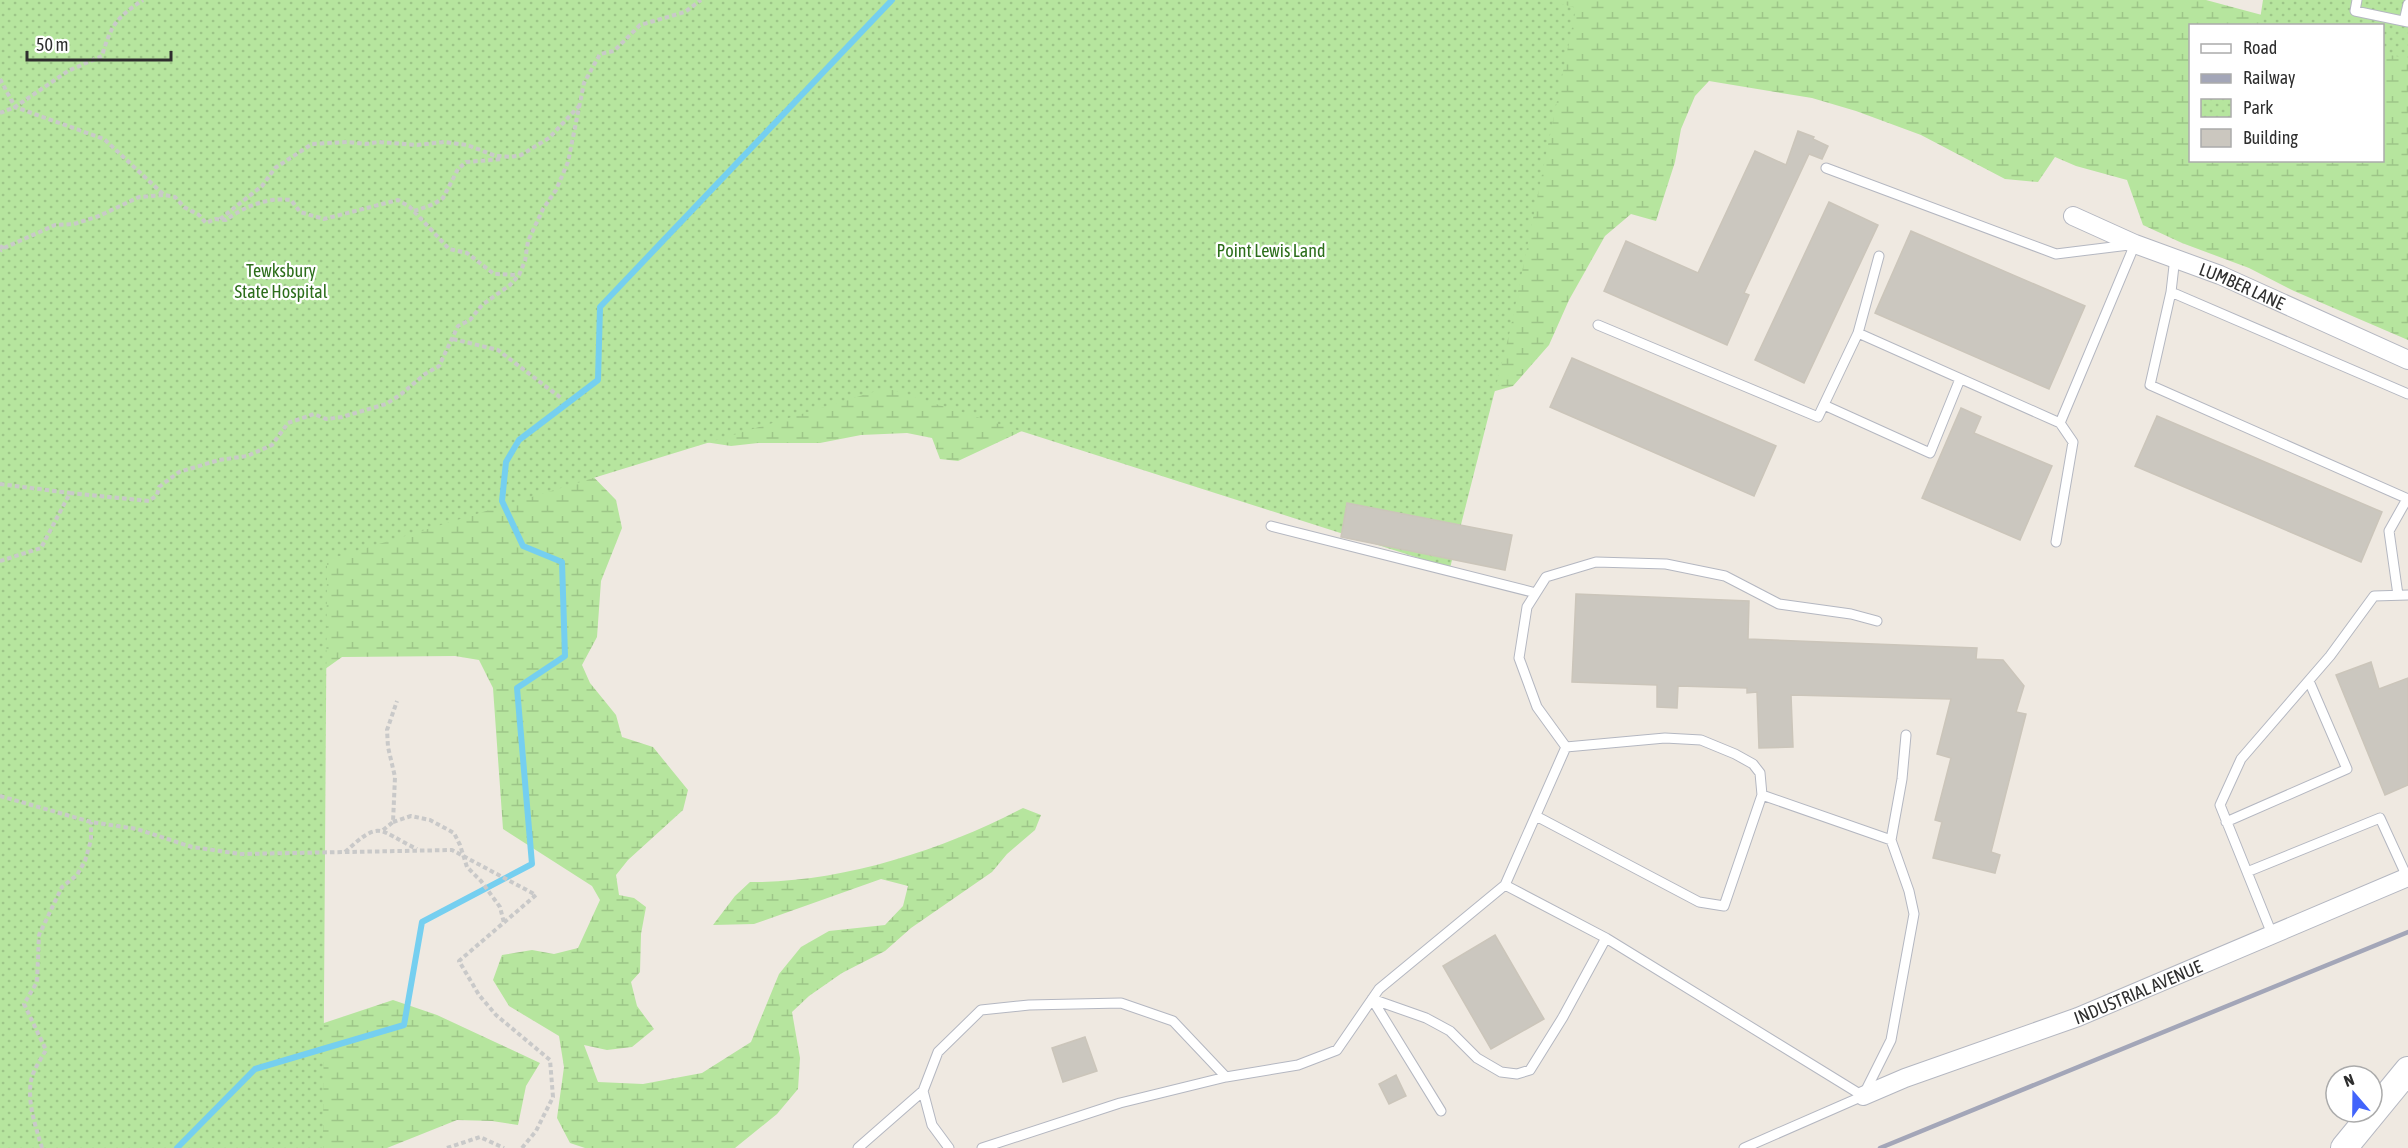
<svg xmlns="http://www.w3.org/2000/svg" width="2408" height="1148" viewBox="0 0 2408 1148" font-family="'Asap Condensed',sans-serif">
	<defs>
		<pattern id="wetland-marsh" width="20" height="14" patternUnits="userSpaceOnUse" patternTransform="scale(1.5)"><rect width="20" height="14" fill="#b6e59e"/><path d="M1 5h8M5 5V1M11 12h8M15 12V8" fill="none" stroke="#9dc588"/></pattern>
		<pattern id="park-dots" width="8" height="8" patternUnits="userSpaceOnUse" patternTransform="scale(1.5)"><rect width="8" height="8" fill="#b6e59e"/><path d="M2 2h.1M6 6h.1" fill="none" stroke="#9dc588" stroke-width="1.8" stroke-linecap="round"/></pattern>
	</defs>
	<rect width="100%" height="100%" fill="#efe9e1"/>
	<!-- wetland -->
	<path fill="url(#wetland-marsh)" d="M 878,0 L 2206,0 L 2299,25 L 2190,26 L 2190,160 L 2382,160 L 2383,44 L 2408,50 L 2408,340 L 2294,291 L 2249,268 L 2182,243 L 2143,225 L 2127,180 L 2076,166 L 2055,157 L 2038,182 L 2005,179 L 1921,135 L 1856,111 L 1812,98 L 1709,81 L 1695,96 L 1681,129 L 1675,162 L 1656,221 L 1631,214 L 1605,236 L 1569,300 L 1549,345 L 1513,386 L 1435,408 L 1022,431 L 958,461 L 940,459 L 932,438 L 907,433 L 861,435 L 820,443 L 758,443 L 731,446 L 685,439 L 578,461 L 616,500 L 622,528 L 601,581 L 597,637 L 582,665 L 590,683 L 616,715 L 622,737 L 653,747 L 688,790 L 683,810 L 628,860 L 616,875 L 619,895 L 634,898 L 646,907 L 641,934 L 640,972 L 631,982 L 637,1006 L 654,1029 L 632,1047 L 607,1050 L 584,1045 L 598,1082 L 643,1084 L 702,1073 L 751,1042 L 779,974 L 801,947 L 829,931 L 885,925 L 903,906 L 908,886 L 881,879 L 754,924 L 713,925 L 735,896 L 750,882 C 841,883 943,850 1023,808 L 1041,815 L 1035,830 L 1007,854 L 992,872 L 911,928 L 885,951 L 842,973 L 809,996 L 792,1012 L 800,1058 L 798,1089 L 777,1114 L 735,1148 L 585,1148 L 570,1143 L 557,1118 L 564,1067 L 559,1036 L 509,1006 L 493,980 L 502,955 L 532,950 L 554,954 L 578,948 L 600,900 L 592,886 L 503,829 L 493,688 L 479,660 L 455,656 L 342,657 L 276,704 L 0,581 Z
		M 393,1000 L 437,1015 L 540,1063 L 526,1086 L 518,1125 L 492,1121 L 457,1120 L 387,1148 L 150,1148 L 285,1036 Z"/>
	<!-- park -->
	<path fill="url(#park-dots)" d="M 0,0 L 1548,0 L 1576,8 L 1510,331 L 1450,568 L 886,388 L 327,560 L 323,1148 L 0,1148 Z
		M 2263,0 L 2408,0 L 2408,58 L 2383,54 L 2382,26 L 2259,26 Z"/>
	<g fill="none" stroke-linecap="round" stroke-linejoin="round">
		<!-- stream -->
		<path stroke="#75cff0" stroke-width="6" d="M 177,1148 L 255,1069 L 404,1025 L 422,922 L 532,864 L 517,688 L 565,656 L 562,562 L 523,546 L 502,501 L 506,462 L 519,440 L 598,380 L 600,307 L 892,0"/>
	</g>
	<!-- building -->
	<path fill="#cbc7bf" stroke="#cbc5ba" stroke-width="1.5" d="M 1798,131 L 1814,137 L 1813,139 L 1828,146 L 1822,159 L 1809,154 L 1744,293 L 1749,295 L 1727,345 L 1604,291 L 1626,241 L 1698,273 L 1755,151 L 1786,165 Z
		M 1829,202 L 1878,225 L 1804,383 L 1755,360 Z
		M 1911,231 L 2085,306 L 2049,389 L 1875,313 Z
		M 1572,358 L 1776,446 L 1754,496 L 1550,407 Z
		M 1961,408 L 1981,417 L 1974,433 L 2052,466 L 2020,540 L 1922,498 Z
		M 2157,416 L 2382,512 L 2361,562 L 2135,466 Z
		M 1347,503 L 1512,535 L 1505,570 L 1341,537 Z
		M 1576,594 L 1749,601 L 1748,639 L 1977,648 L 1976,659 L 2003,660 L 2024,686 L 2016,712 L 2026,714 L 1991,852 L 2000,855 L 1995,873 L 1933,858 L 1942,822 L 1935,820 L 1951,758 L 1937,754 L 1951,699 L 1791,695 L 1793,747 L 1759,748 L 1757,692 L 1747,693 L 1747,688 L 1678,686 L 1677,708 L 1657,707 L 1657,685 L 1572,682 Z
		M 2371,662 L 2379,689 L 2408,678 L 2408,785 L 2385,795 L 2336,675 Z
		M 1495,935 L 1544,1019 L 1491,1049 L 1443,966 Z
		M 1085,1037 L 1097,1071 L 1063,1082 L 1052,1048 Z
		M 1396,1075 L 1406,1096 L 1389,1104 L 1379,1084 Z"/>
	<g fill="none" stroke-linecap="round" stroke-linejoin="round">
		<defs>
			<path id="service" d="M 2357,0 L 2355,11 L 2408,22
				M 2404,21 L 2408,4
				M 1826,168 L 2056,254 L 2129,245
				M 2175,257 L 2171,292 L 2408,394
				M 2171,292 L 2150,385 L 2408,499
				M 1598,325 L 1818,417 L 1858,333 L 2060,423 L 2135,244
				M 1858,333 L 1879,256
				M 1824,405 L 1930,453 L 1960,379
				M 1271,526 L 1536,593
				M 2056,542 L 2073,442 L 2060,423
				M 2398,595 L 2389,531 L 2407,499
				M 1566,747 L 1505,885 L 1606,938 L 1863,1096
				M 1566,747 L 1537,707 L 1519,658 L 1527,607 L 1546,577 L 1596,562 L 1666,564 L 1725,576 L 1779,604 L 1851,614 L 1877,621
				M 1566,747 L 1665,738 L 1701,740 L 1735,754 L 1753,764 L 1760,773 L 1762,795
				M 1536,816 L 1699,902 L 1724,906 L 1762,795 L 1891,840 L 1902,779 L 1906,735
				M 2226,822 L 2347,769 L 2309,681
				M 2247,872 L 2380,818 L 2407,877
				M 2272,934 L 2220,805 L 2241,759 L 2330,656 L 2374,596 L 2408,595
				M 1372,999 L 1426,1018 L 1450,1031 L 1477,1058 L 1501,1072 L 1517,1074 L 1530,1070 L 1563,1017 L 1606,938
				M 1372,999 L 1441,1111
				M 858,1148 L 923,1091
				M 949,1148 L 932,1125 L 923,1091 L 938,1052 L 981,1010 L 1029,1005 L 1121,1003 L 1173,1021 L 1226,1077
				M 982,1148 L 1120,1103 L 1226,1077 L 1298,1065 L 1337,1050 L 1379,989 L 1505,885
				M 1744,1148 L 1863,1096 L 1891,1040 L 1914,914 L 1909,891 L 1891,840"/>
			<g id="minor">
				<path id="s1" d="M 2073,216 L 2135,244 L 2220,275 L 2408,360"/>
				<path id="s2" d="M 1863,1096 L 1905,1078 L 2078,1017 L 2408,877"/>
			</g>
			<path id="secondary" d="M 2344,1148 L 2408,1070"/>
		</defs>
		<!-- service casing -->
		<use href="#service" stroke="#b4b7c1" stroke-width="11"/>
		<!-- minor casing -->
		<use href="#minor" stroke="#b4b7c1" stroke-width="20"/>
		<!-- secondary casing -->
		<use href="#secondary" stroke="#b4b7c1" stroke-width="28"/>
		<!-- path -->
		<path stroke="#c9c9c9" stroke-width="4" stroke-dasharray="4.5 3" stroke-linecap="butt" d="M 0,79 L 15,107 L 104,139 L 163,194
			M 0,113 L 15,107 L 68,71 L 102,56 C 111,25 116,18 143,0
			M 414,211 L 434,204 L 443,198 L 458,169 L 466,162 L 503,159
			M 220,219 L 262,186 L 275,168 L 312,144 L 347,142 L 366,144 L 379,142 L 417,145 L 444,142 L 467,145 L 496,156 L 511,157 L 521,155 L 549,138 L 579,106
			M 0,246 L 4,248 L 0,251
			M 4,248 L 55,225 L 74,224 L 99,216 L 139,197 L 164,195 L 175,197 L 184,207 L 199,215 L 206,223 L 215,219 L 226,220 C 245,206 268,197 291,200 L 300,212 L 324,219 L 398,200 L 410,207 L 449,249 L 467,253 L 494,274 L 518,275
			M 453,339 L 498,350 L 561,398
			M 0,484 L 70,493
			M 0,561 L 41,548 L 70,493 L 149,501 L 157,495 L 159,487 L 179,472 L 219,460 L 247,456 L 272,445 L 288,423 L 314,414 L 326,419 L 342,417 L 386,404 L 400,395 L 425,374 L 439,366 L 458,326 L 470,320 L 482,305 L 510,285 L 519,275 L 525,261 L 528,241 L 543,209 L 556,190 L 568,162 L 584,83 L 600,54 L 614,51 L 640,25 L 685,12 L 701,0
			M 0,796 L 91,822 L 137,829 L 192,847 L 241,854 L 452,850 L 536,895 L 459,961 L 479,995 L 496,1015 L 550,1060 L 553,1097 L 536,1131 L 522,1148
			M 393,822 L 411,816 L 430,820 L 454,833 L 460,845 L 467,867 L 481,881 L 500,907 L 504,923
			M 383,830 L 393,822 L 395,777 L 388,747 L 387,730 L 397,701
			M 345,852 C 382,818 378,831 417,849
			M 42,1148 C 36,1127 27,1103 31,1081 C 33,1070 41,1059 46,1050 L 24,1004 L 37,982 L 39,935 L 62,887 L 77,875 L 85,861 L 91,840 L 91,822
			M 447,1148 L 480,1137 L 504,1148"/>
		<!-- service -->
		<use href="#service" stroke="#fff" stroke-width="9"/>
		<!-- minor -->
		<use href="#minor" stroke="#fff" stroke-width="18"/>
		<!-- secondary -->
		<use href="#secondary" stroke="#fff" stroke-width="26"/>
		<!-- rail -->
		<path stroke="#a3a6b8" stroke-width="4.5" d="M 1880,1148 L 2408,932"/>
	</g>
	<g text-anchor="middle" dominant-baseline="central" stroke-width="4.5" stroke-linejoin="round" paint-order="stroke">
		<!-- park labels -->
		<g font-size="18" fill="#2c6e1b" stroke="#fff">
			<text x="1271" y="250">Point Lewis Land</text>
			<text x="281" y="270">Tewksbury<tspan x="281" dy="21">State Hospital</tspan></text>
		</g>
		<!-- street labels -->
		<g font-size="18" fill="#2e2e2e" stroke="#fff">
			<text stroke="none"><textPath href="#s1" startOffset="183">LUMBER LANE</textPath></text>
			<text stroke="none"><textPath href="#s2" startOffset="294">INDUSTRIAL AVENUE</textPath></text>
		</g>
	</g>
	<!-- legend -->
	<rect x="2189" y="24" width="195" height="138" fill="#ffffff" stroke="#ababab" stroke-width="1.5"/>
	<rect x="2201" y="44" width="30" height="9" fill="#ffffff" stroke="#ababab" stroke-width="1.5"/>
	<text x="2243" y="54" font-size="18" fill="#2e2e2e">Road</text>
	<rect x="2201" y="74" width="30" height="9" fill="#a3a6b8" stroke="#ababab" stroke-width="1.5"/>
	<text x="2243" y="84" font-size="18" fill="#2e2e2e">Railway</text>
	<rect x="2201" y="99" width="30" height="18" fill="url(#park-dots)" stroke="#ababab" stroke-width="1.5"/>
	<text x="2243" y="114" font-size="18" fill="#2e2e2e">Park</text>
	<rect x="2201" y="129" width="30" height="18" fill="#cbc7bf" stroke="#ababab" stroke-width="1.5"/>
	<text x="2243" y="144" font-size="18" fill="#2e2e2e">Building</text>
	<!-- north arrow -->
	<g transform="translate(2354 1094) rotate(340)"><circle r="28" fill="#ffffff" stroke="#ababab" stroke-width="1.5"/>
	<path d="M0-4.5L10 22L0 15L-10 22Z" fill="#4264fb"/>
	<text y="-9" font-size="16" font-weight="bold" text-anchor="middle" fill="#2e2e2e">N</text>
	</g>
	<!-- scale -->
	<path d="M27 51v9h144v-9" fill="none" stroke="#2e2e2e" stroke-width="3"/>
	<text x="36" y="51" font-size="18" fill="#2e2e2e" stroke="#ffffff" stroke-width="4.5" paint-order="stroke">50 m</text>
</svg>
